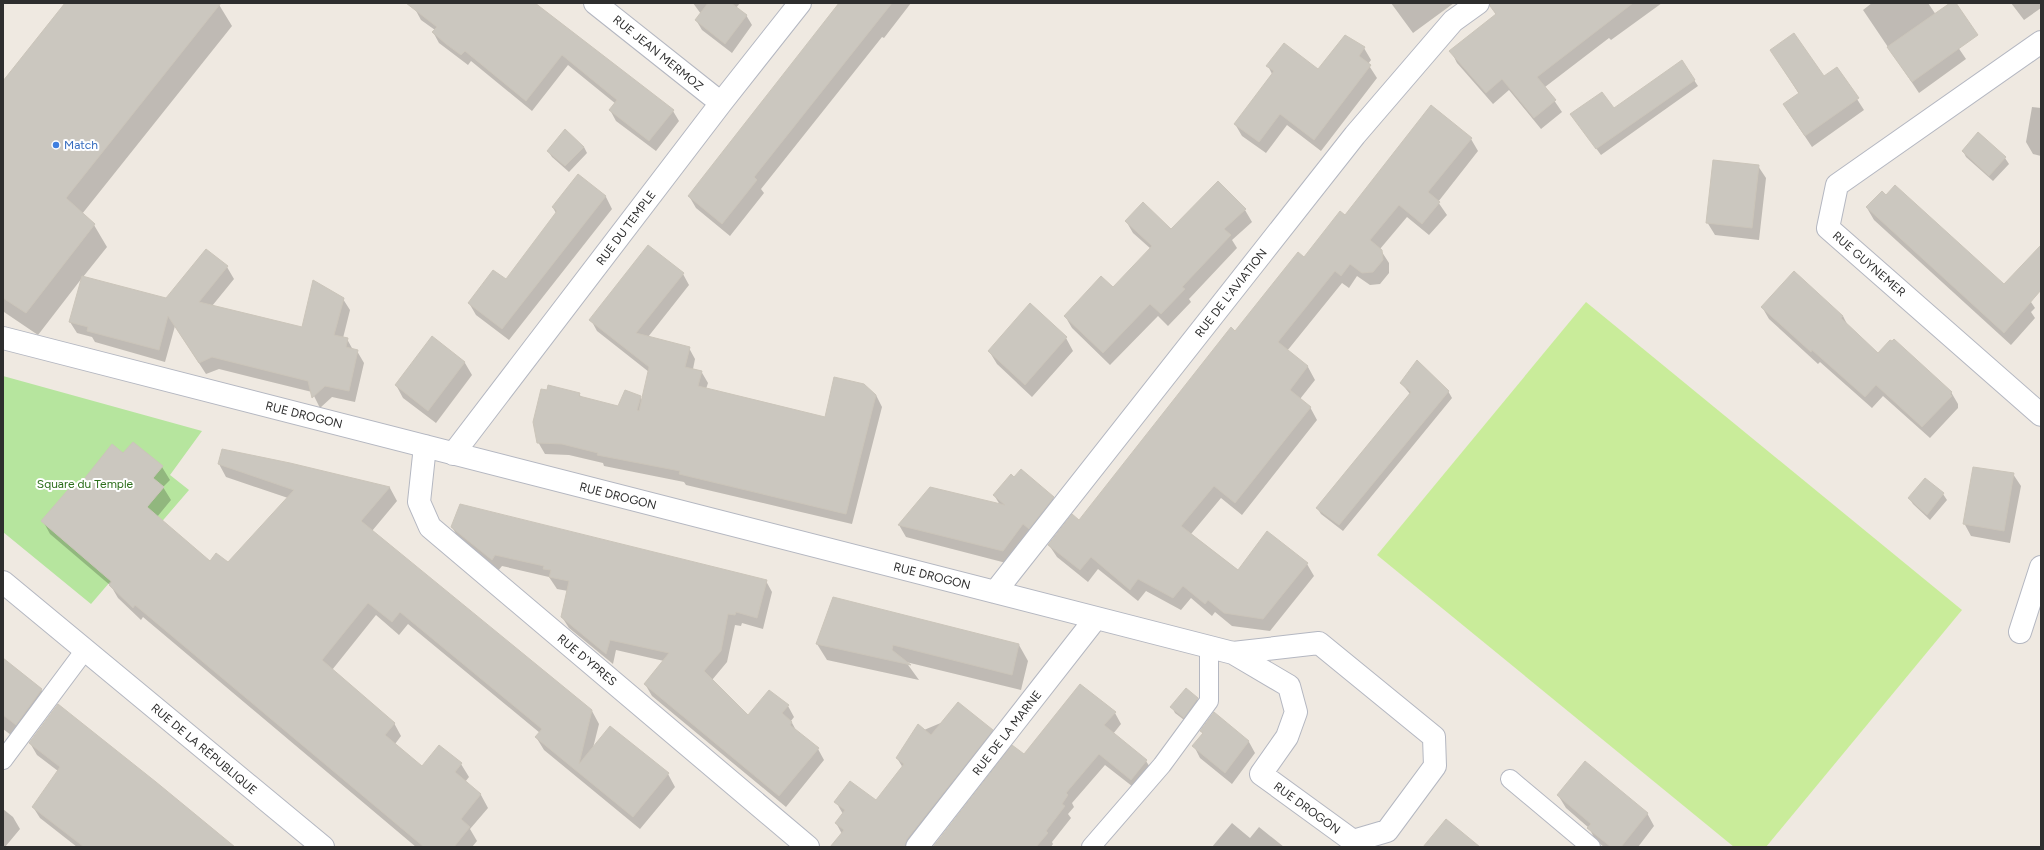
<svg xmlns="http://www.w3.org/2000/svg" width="2044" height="850" viewBox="0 0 2044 850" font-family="Figtree,sans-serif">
	<rect width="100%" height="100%" fill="#efe9e1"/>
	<!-- green -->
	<path fill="#b6e59e" d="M 3,376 L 202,431 L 170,475 L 189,490 L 91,604 L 3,532 Z"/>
	<!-- pitch -->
	<path fill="#c9ec9a" d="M 1586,302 L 1962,610 L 1766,847 L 1734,847 L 1377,555 Z"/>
	<!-- shadow -->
	<path fill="#0003" d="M 66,3 L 218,3 L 232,26 L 82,214 L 94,225 L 107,247 L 83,277 L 166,299 L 227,267 L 234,279 L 212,306 L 302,328 L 343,299 L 350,310 L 343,338 L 347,339 L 353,350 L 357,351 L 364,363 L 355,402 L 332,397 L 320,408 L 312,392 L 219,369 L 206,374 L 175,326 L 165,362 L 95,342 L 92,337 L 77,333 L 70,322 L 82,278 L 38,335 L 4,312 L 3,313 L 3,82 Z
		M 407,3 L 514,3 L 673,111 L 679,121 L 656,151 L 616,121 L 610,110 L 616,104 L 568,65 L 532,111 L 471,61 L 468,65 L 439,43 L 433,32 L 435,30 L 421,20 L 415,9 Z
		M 693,3 L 740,3 L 736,8 L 746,15 L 752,25 L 732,53 L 702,30 L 696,20 L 701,14 Z
		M 842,3 L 911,3 L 884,38 L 882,37 L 761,189 L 764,193 L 730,236 L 696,208 L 689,196 Z
		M 1391,3 L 1454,3 L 1413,33 Z
		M 1490,3 L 1662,3 L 1611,40 L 1609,38 L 1545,87 L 1562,112 L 1541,129 L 1509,90 L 1493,104 L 1457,63 L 1451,51 L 1496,15 Z
		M 1872,3 L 1928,3 L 1966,59 L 1919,93 L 1863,10 Z
		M 2011,3 L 2041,3 L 2041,8 L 2024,20 Z
		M 1345,36 L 1364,48 L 1371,60 L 1368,64 L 1377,78 L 1321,151 L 1287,125 L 1266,153 L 1242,136 L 1235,124 L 1272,74 L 1268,66 L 1318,70 Z
		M 1778,61 L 1823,78 L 1837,68 L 1864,110 L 1812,147 L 1784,105 L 1799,94 Z
		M 1694,80 L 1698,86 L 1601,155 L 1571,114 L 1614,110 Z
		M 2032,107 L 2041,108 L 2041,156 L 2033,154 L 2026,142 Z
		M 1979,133 L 2005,158 L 2009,164 L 1993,181 L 1966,157 L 1963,151 Z
		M 1471,139 L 1478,151 L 1438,202 L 1447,215 L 1429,235 L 1407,217 L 1380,249 L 1389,263 L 1389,273 L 1380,284 L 1370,285 L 1357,276 L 1349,288 L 1342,283 L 1287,351 L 1308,367 L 1315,380 L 1300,399 L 1310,407 L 1317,420 L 1242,515 L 1221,498 L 1191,534 L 1239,571 L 1267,533 L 1307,564 L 1314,576 L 1270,631 L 1232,626 L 1215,612 L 1212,616 L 1191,598 L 1181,610 L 1146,591 L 1138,601 L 1098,569 L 1088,582 L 1057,557 L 1049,545 L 1079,521 L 1235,332 L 1345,216 Z
		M 584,147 L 587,153 L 569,172 L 552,157 L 548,151 Z
		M 1758,166 L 1766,178 L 1759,240 L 1715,235 L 1707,222 Z
		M 578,176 L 606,197 L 612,209 L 509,340 L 476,315 L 469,303 L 506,281 L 556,213 L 553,208 Z
		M 1867,208 L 2004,285 L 2027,296 L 2035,308 L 2031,312 L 2035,318 L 2011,345 L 1874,220 Z
		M 1245,210 L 1252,222 L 1232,240 L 1237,248 L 1189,299 L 1191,302 L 1168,326 L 1158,316 L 1110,365 L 1072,328 L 1065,316 L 1113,289 L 1151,249 L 1133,233 L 1126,221 L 1171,230 Z
		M 683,274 L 689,285 L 648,337 L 689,348 L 695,359 L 693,369 L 701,371 L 708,383 L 706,389 L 826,418 L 876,395 L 882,407 L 852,524 L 686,485 L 684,482 L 604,466 L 603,463 L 569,455 L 545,454 L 538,442 L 579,394 L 582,398 L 619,407 L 640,397 L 642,400 L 649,372 L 597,331 L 591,320 Z
		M 1762,307 L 1843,316 L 1849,328 L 1878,355 L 1951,392 L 1958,404 L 1958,408 L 1930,438 L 1883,396 L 1872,408 L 1820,362 L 1818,364 L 1769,319 Z
		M 433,338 L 465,363 L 472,375 L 436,423 L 403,398 L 396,385 Z
		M 1066,338 L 1073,351 L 1032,397 L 997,364 L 989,351 Z
		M 1401,383 L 1448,391 L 1452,398 L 1343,531 L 1321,514 L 1317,508 L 1410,394 Z
		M 133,443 L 162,467 L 170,480 L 163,487 L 171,500 L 157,517 L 210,562 L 228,564 L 288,498 L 226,477 L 219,464 L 290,464 L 390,488 L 397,501 L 372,531 L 592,711 L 599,724 L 593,748 L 668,774 L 675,787 L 640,829 L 544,750 L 536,737 L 540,733 L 408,624 L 399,635 L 376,615 L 332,670 L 394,723 L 401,736 L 395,744 L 422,767 L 461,764 L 469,777 L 465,782 L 481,795 L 488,808 L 470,829 L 477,841 L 472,847 L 416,847 L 143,617 L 141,620 L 118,598 L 111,586 L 50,534 L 43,521 L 77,489 L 123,455 Z
		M 2013,474 L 2021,486 L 2010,543 L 1971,536 L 1964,523 Z
		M 1943,494 L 1947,500 L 1930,520 L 1913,504 L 1909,498 Z
		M 994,495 L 1053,498 L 1060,511 L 1010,564 L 906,537 L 899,525 L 1000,505 Z
		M 452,527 L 766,581 L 772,592 L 763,629 L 742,623 L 741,626 L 735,625 L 727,662 L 712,680 L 748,717 L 788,706 L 794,717 L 791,721 L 797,732 L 818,749 L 824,760 L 786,807 L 652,696 L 645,684 L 664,661 L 616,650 L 613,664 L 569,628 L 562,617 L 568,591 L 557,589 L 549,577 L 502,566 L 498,571 L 459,539 Z
		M 817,644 L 1019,645 L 1028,661 L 1021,690 L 906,662 L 919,680 L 827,660 Z
		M 3,659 L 41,689 L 47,701 L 19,741 L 3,729 Z
		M 1197,699 L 1201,705 L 1188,723 L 1175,713 L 1172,707 Z
		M 1115,713 L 1121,724 L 1113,734 L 1146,761 L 1153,772 L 1137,790 L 1105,765 L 1072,803 L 1074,807 L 1068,814 L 1071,818 L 1052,842 L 1053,844 L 1051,847 L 934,847 L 1024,756 Z
		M 1214,713 L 1249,742 L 1255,753 L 1232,784 L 1200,758 L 1194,746 L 1203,734 L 1201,731 Z
		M 943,722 L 992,730 L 998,742 L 916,847 L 832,847 L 842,834 L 836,823 L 843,814 L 836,802 L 876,802 L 903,768 L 897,758 L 924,730 Z
		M 30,743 L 235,847 L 77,847 L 40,818 L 33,807 L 58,771 L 37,755 Z
		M 1558,795 L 1647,813 L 1654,826 L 1638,847 L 1604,847 L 1596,841 L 1589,828 L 1566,808 Z
		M 3,809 L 13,817 L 20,829 L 5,847 L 3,847 Z
		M 1232,823 L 1250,838 L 1259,827 L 1284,847 L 1212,847 Z"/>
	<!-- building -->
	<path fill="#cbc7bf" stroke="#cbc5ba" d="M 65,3 L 221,3 L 66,198 L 95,224 L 26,313 L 3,298 L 3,81 Z
		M 406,3 L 535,3 L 674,110 L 649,141 L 609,110 L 617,100 L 562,55 L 526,101 L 465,51 L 461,55 L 446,44 L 432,32 L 437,27 Z
		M 708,3 L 731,3 L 747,15 L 725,44 L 695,20 Z
		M 839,3 L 892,3 L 754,177 L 757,180 L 722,224 L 688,196 Z
		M 1490,3 L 1633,3 L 1537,77 L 1556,100 L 1534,118 L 1502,79 L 1486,93 L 1449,51 L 1496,14 L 1490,6 Z
		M 1950,3 L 1956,3 L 1978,35 L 1912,82 L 1887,47 Z
		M 1794,33 L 1824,76 L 1837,67 L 1859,98 L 1805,136 L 1783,104 L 1799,93 L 1770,50 Z
		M 1345,35 L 1365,47 L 1359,56 L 1371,65 L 1314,140 L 1280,114 L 1259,142 L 1234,124 L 1274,71 L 1266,66 L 1284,43 L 1318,69 Z
		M 1682,60 L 1695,80 L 1596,149 L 1570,114 L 1602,92 L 1614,108 Z
		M 1431,105 L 1472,138 L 1428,192 L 1440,202 L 1422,224 L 1399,205 L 1370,240 L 1382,250 L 1383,260 L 1373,272 L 1362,273 L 1350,264 L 1341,276 L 1335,271 L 1278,342 L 1308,366 L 1290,390 L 1311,407 L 1235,503 L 1214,486 L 1181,526 L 1238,570 L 1267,531 L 1308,563 L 1263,619 L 1224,613 L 1208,600 L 1205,604 L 1183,586 L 1173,598 L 1138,579 L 1130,590 L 1091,557 L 1080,570 L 1048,545 L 1072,514 L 1079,520 L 1231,327 L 1235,331 L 1298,252 L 1304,257 L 1340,211 L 1345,215 Z
		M 565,129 L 584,147 L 565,166 L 547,151 Z
		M 1978,132 L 2006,157 L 1989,176 L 1962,151 Z
		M 1713,160 L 1759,165 L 1752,228 L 1706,223 Z
		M 578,174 L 606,196 L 502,329 L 468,303 L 493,270 L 506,279 L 557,211 L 552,207 Z
		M 1218,181 L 1246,209 L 1224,229 L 1231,235 L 1182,287 L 1185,289 L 1161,314 L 1150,304 L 1103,353 L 1064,316 L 1101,276 L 1113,287 L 1152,246 L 1125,221 L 1143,202 L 1171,229 Z
		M 1895,185 L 2004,284 L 2041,245 L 2041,290 L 2004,333 L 1866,207 L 1882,191 L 1886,195 Z
		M 648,245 L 684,273 L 636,333 L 690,347 L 685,367 L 702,371 L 698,386 L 825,417 L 834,377 L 864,384 L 876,395 L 846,514 L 679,474 L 680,471 L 597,455 L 598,453 L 562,444 L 537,443 L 533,422 L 541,389 L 547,390 L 548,385 L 580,393 L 579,396 L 618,406 L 625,390 L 641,396 L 637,410 L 639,411 L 649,367 L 589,320 Z
		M 206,249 L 228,266 L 199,302 L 302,327 L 313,280 L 344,298 L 334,335 L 348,338 L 346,347 L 358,350 L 349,391 L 325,386 L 312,398 L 308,381 L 212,357 L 199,363 L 168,316 L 159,350 L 87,331 L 88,327 L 69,322 L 82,276 L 166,298 Z
		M 1794,271 L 1843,316 L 1841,318 L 1878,353 L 1890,340 L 1892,341 L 1894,339 L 1952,392 L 1950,394 L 1952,396 L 1922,427 L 1876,385 L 1865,397 L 1812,350 L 1811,352 L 1761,307 Z
		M 1030,303 L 1067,337 L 1025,385 L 988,351 Z
		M 432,336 L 465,362 L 428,411 L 395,385 Z
		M 1417,360 L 1449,391 L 1339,525 L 1316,508 L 1411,392 L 1400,383 Z
		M 133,442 L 163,466 L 153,478 L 164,487 L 147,507 L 210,561 L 216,553 L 228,562 L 294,490 L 218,464 L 222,449 L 290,463 L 390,487 L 361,521 L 592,710 L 579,764 L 610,726 L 669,773 L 633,817 L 535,737 L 542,729 L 400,612 L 392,622 L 368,603 L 322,660 L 395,723 L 385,735 L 422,766 L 439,745 L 462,763 L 455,772 L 481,794 L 461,819 L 470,827 L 454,847 L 424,847 L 135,605 L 133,608 L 109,585 L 112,582 L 41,521 L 73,484 L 77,488 L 112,444 L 123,453 Z
		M 1973,467 L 2014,473 L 2004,531 L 1963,524 Z
		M 1021,469 L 1054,497 L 1029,529 L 1023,524 L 1003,551 L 898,525 L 930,487 L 1005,505 L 993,495 L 1011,474 L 1014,477 Z
		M 1925,478 L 1944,493 L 1927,515 L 1908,498 Z
		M 460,504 L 767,580 L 757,618 L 736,612 L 735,615 L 728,614 L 721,651 L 704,671 L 748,715 L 769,690 L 789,705 L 782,713 L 792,722 L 790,725 L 819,748 L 779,796 L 644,684 L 669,653 L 610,640 L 606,654 L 561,617 L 569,581 L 549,577 L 551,570 L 543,569 L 544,566 L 495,555 L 492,560 L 451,527 Z
		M 833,597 L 1019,644 L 1012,675 L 893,645 L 892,650 L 911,665 L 816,644 Z
		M 3,658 L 42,689 L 16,725 L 3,715 Z
		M 1080,684 L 1116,712 L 1104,725 L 1147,760 L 1131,780 L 1099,754 L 1066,793 L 1068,795 L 1062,804 L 1065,806 L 1046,831 L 1048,833 L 1036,847 L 933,847 L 1012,745 L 1024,754 Z
		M 1186,688 L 1198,698 L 1184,718 L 1170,707 Z
		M 958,702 L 993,730 L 907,839 L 905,847 L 830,847 L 844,830 L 835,823 L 845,810 L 834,802 L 850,781 L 876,800 L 904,764 L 896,758 L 918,724 L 931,735 Z
		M 58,704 L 156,782 L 235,847 L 84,847 L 32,807 L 60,767 L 29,743 Z
		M 1214,712 L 1249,741 L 1225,773 L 1192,746 L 1203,733 L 1200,731 Z
		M 1585,761 L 1648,813 L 1621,847 L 1611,847 L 1587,828 L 1591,824 L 1557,795 Z
		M 1446,819 L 1480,847 L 1423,847 Z"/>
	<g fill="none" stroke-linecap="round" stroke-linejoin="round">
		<defs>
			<path id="lane" d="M 3,760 L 85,650
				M 1510,779 L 1591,847
				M 1091,847 L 1162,765 L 1209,701 L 1209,647"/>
			<path id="street" d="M 595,3 L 721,103
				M 2041,42 L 1837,185 L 1828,228 L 2041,415
				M 3,338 L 1233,653 L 1289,686 L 1296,712 L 1287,737 L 1261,774 L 1353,841 L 1387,831 L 1435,766 L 1434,737 L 1319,643 L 1233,653
				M 425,446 L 419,502 L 430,527 L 808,847
				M 453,454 L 721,103 L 800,3
				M 995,592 L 1355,135 L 1453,21 L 1478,3
				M 2020,632 L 2041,567
				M 917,847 L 1096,618"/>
			<path id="secondary" d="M 3,582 L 323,847"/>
		</defs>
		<!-- lane casing -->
		<use href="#lane" stroke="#b4b7c1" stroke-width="20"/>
		<!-- street casing -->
		<use href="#street" stroke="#b4b7c1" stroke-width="24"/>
		<!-- secondary casing -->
		<use href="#secondary" stroke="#b4b7c1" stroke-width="24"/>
		<!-- lane -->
		<use href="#lane" stroke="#fff" stroke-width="18"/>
		<!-- street -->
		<use href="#street" stroke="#fff" stroke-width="22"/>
		<!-- secondary -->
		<use href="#secondary" stroke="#fff" stroke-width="22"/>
	</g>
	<!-- markers -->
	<circle fill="#3f7fe0" stroke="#fff" stroke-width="1.5" cx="56" cy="145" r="4"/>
	<g text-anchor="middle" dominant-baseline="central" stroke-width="4" stroke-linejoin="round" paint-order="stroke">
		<!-- street labels -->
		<g font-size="12" fill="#2e2e2e" stroke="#fff">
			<text transform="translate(658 53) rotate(39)">RUE JEAN MERMOZ</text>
			<text transform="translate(626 228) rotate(-53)">RUE DU TEMPLE</text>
			<text transform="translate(1869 264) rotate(41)">RUE GUYNEMER</text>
			<text transform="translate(1231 293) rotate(-52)">RUE DE L'AVIATION</text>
			<text transform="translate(304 415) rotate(14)">RUE DROGON</text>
			<text transform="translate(618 496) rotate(14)">RUE DROGON</text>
			<text transform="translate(932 576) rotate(14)">RUE DROGON</text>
			<text transform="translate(587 660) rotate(40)">RUE D'YPRES</text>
			<text transform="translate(1007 733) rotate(-52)">RUE DE LA MARNE</text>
			<text transform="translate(204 749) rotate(40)">RUE DE LA RÉPUBLIQUE</text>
			<text transform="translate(1307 808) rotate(36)">RUE DROGON</text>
		</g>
		<!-- shop labels -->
		<g font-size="12" fill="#366cbe" stroke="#fff" text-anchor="start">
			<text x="64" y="145">Match</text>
		</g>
		<!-- park labels -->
		<g font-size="12" fill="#2c6e1b" stroke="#fff">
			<text x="85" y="484">Square du Temple</text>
		</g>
	</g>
	<!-- border -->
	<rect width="2044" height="850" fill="none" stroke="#2e2e2e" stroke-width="8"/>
</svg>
